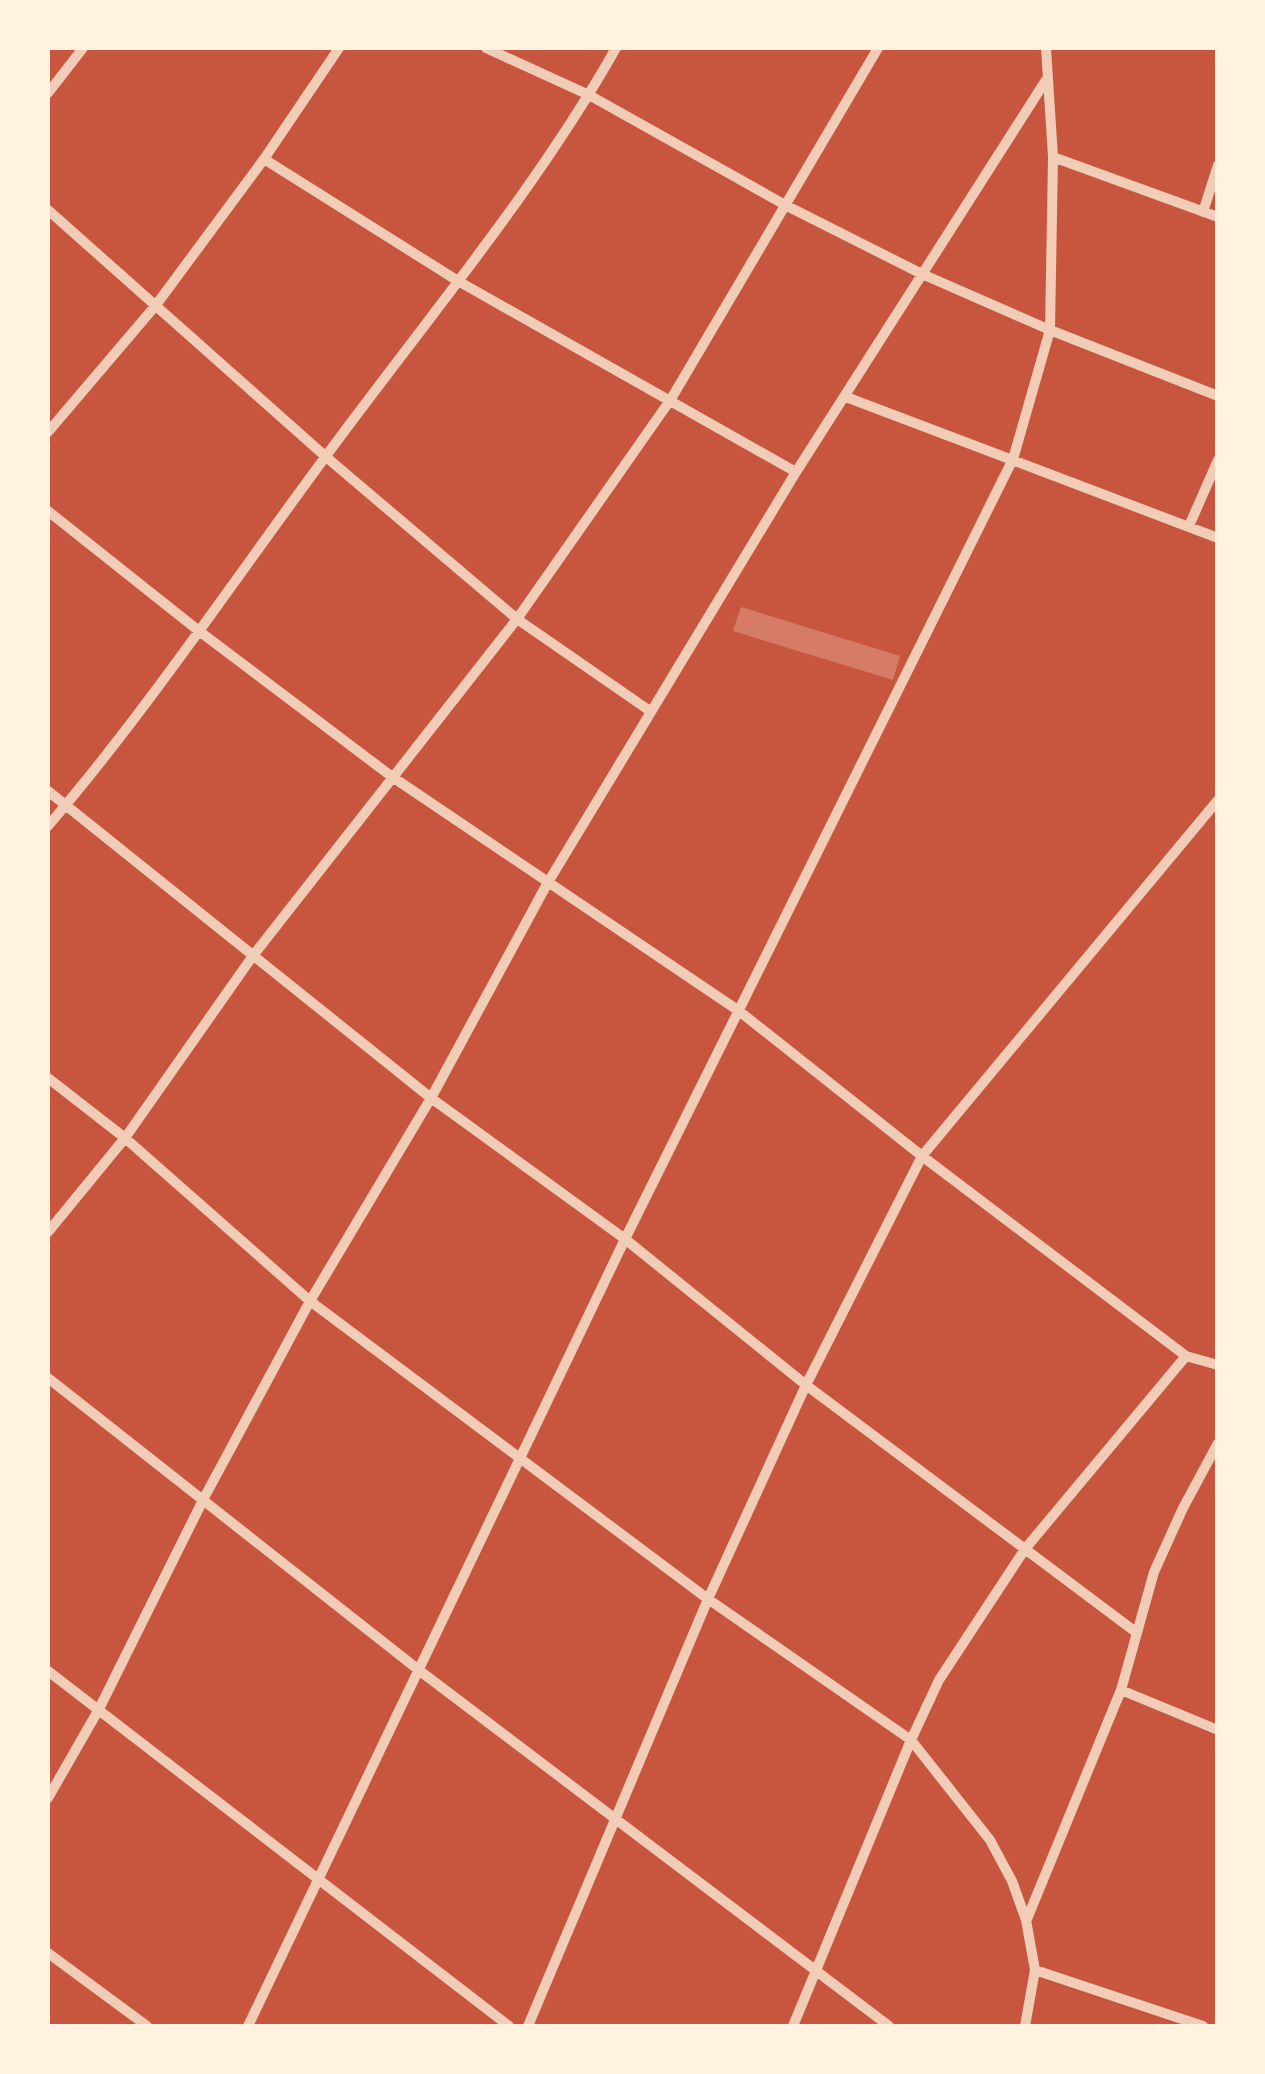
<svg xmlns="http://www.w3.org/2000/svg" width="1265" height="2074" viewBox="0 0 1265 2074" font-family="'Source Serif 4',serif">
	<rect width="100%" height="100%" fill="#c8553d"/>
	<!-- building -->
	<path fill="#d67c66" d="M 741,607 L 900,656 L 893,680 L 733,631 Z"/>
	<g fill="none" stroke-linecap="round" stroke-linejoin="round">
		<!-- minor -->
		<path stroke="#f1ccb7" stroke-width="10" d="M 486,48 L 589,95 L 787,206 L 922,274 L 1050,330 L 1218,396
			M 48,93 L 83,48
			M 1053,157 L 1218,217
			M 264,159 L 458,281 L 796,472
			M 48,210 L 325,456 L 517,619 L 650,711
			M 1203,212 L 1218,165
			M 846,397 L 1218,538
			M 48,432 L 156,305 L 264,159 L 339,48
			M 48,511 L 199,631 L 391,776 L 739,1011 L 922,1156 L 1186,1356 L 1218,1365
			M 1189,526 L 1218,460
			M 48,791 L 431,1098 L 625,1239 L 806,1385 L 1137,1633
			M 48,826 C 148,709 234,580 326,456 C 423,324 536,190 616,48
			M 48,1078 L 125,1138 L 310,1301 L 708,1599 L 911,1740 L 990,1840 L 1012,1881 L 1026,1920 L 1035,1970
			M 48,1232 L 125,1138 L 252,957 L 517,619 L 671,399 L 878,48
			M 48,1378 L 420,1671 L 889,2026
			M 48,1671 L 509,2026
			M 1121,1690 L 1218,1730
			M 48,1798 L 99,1709 L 204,1498 L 310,1301 L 431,1098 L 547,884 L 796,472 L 1046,80
			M 1027,1919 L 1121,1690 L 1154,1572 L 1183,1508 L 1218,1443
			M 48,1953 L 147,2026
			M 248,2026 L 625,1239 L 1013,459 L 1050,330 L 1053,157 L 1046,48
			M 528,2026 L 708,1599 L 806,1385 L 922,1156 L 1218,800
			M 793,2026 L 911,1740 L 939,1680 L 1025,1549 L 1186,1356
			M 1025,2026 L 1035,1970 L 1203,2026"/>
	</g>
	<!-- border -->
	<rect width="1265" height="2074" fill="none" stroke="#fff3e0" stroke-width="100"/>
</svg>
